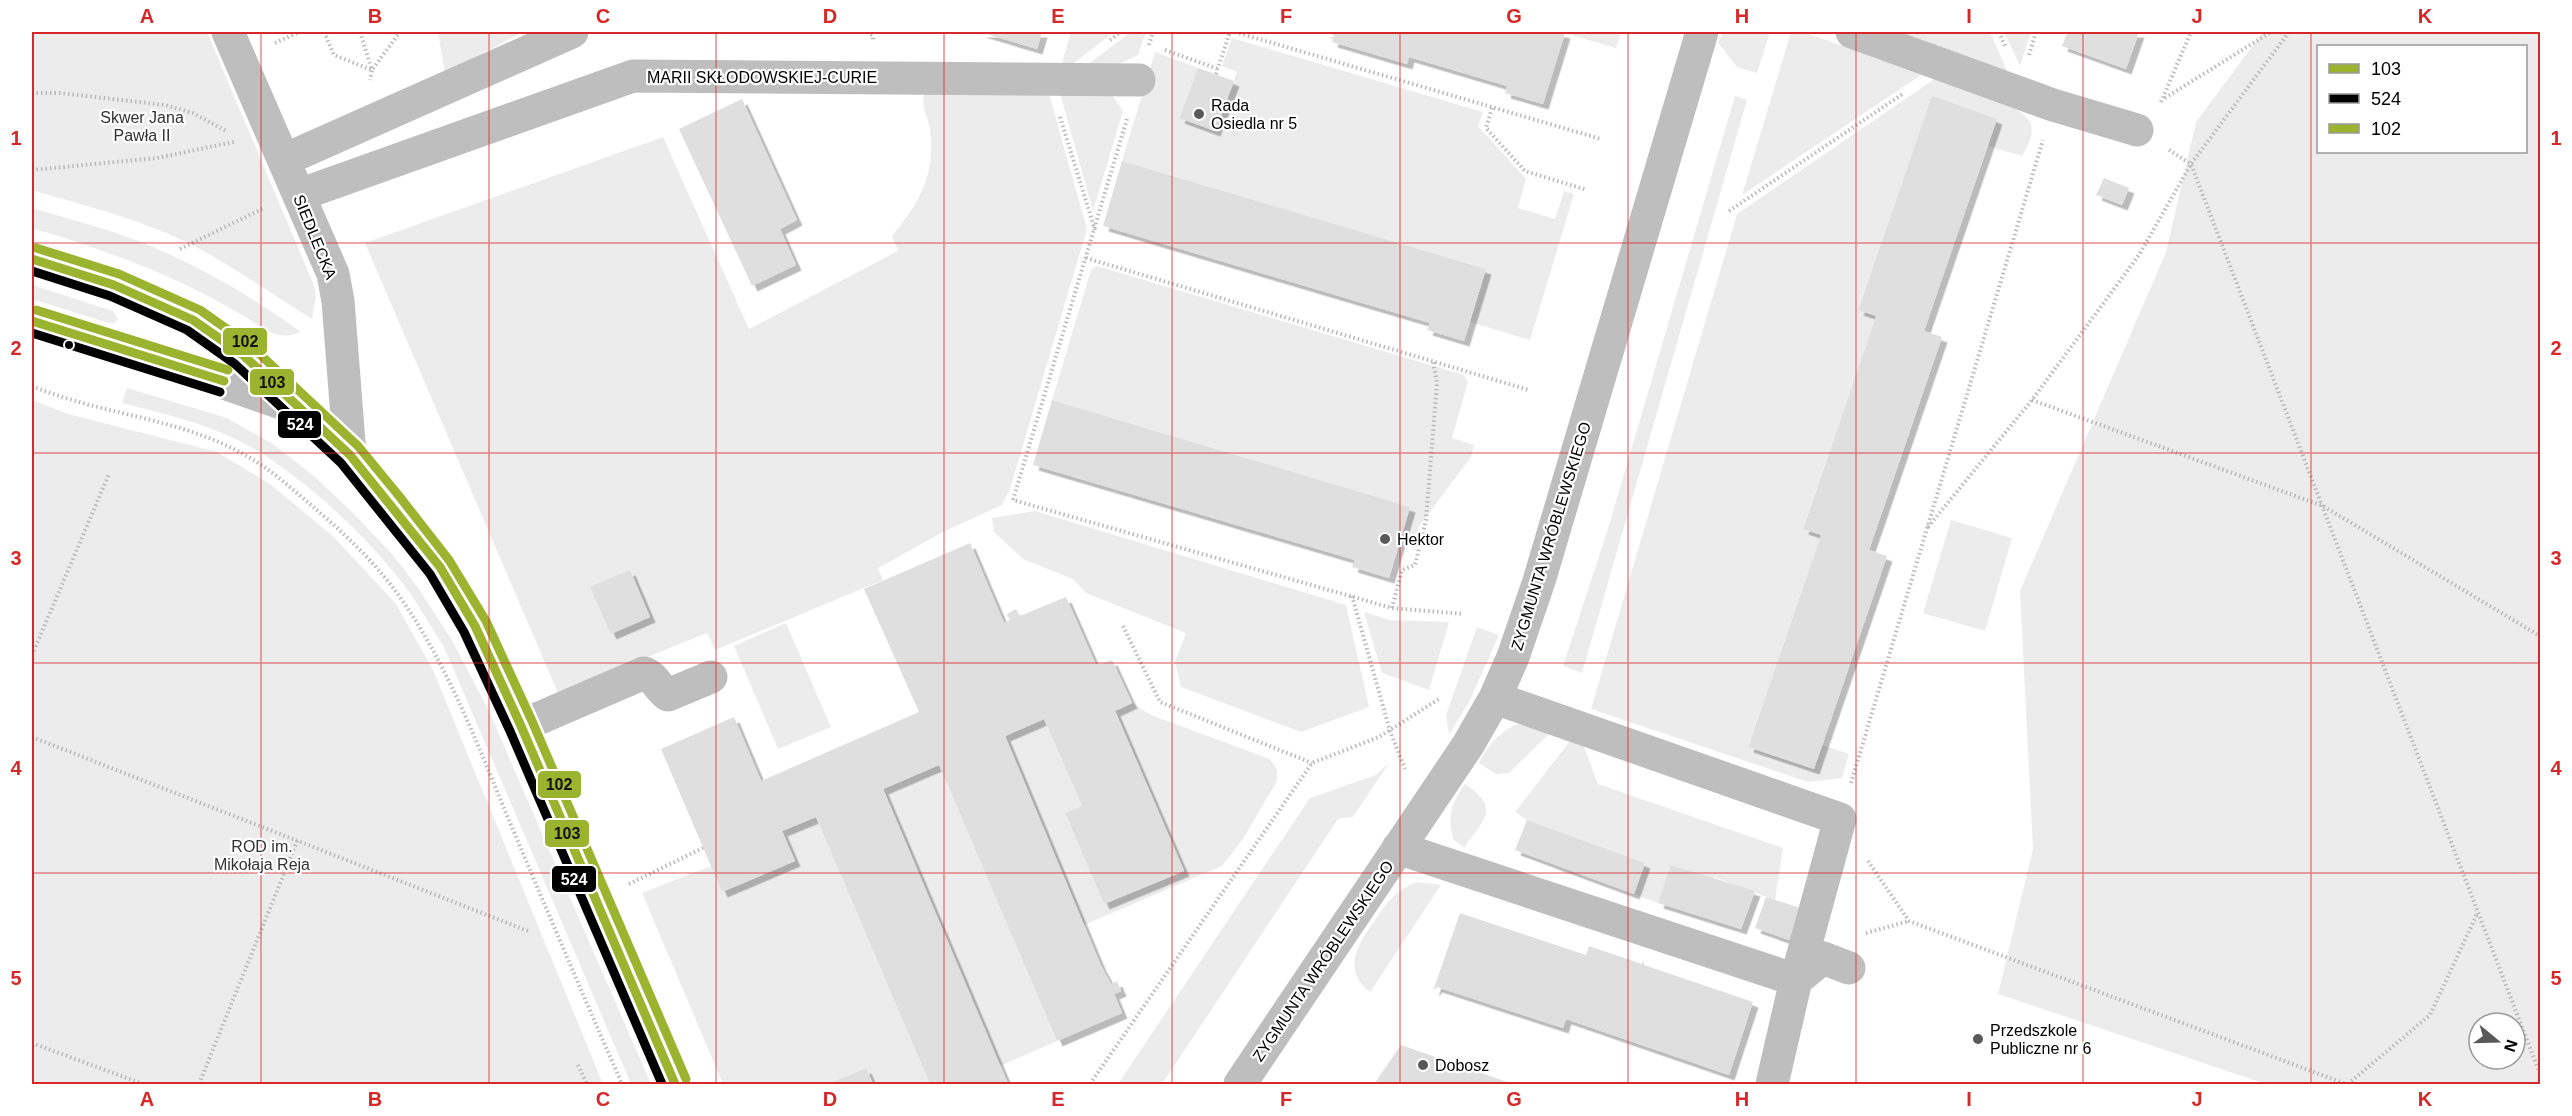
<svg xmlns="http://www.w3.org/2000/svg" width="2572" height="1116" viewBox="0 0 2572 1116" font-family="Arial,sans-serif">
	<defs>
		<filter id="shadow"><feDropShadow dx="5.5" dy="5.5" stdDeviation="0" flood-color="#0004"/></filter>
	</defs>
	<rect width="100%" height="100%" fill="#fff"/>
	<!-- green -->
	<path fill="#ececec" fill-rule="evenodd" d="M 32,32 L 207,32 L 313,283 L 316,295 L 312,319 C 275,296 239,271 202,250 C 149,221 88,207 32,190 Z
		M 438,32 L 523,32 L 445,73 Z
		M 1071,32 L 1114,32 L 1074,63 L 1062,63 Z
		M 1131,32 L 1146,32 L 1138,55 L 1117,65 L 1087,65 Z
		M 1561,32 L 1621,32 L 1616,48 Z
		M 1723,32 L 1770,32 L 1757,73 L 1737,67 L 1718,43 Z
		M 1791,32 L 1802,32 L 1924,73 L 1742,195 Z
		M 1887,32 L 1990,32 L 2011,79 Z
		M 2004,32 L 2031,32 L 2020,66 Z
		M 2263,32 L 2540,32 L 2540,1084 L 2266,1084 L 1998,994 L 2033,849 L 2020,591 L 2166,252 L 2196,122 ZM 2318,46 L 2526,46 L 2526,152 L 2318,152 ZM 2479,1023 L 2515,1023 L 2515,1059 L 2479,1059 Z
		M 1232,38 L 1483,112 L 1478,126 L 1526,179 L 1518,208 L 1555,219 L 1564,191 L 1574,194 L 1530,340 L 1470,322 L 1486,269 L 1122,161 L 1155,52 L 1198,68 L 1179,117 L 1215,131 L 1237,72 L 1222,66 Z
		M 1936,78 C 1955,85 2021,105 2029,120 C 2036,132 2028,146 2022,156 L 1987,146 L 1996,119 L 1932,97 L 1858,309 L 1876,316 L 1803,528 L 1821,535 L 1748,746 L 1822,745 L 1849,754 L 1842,778 L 1808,782 L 1591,709 L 1737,214 Z
		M 925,93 L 1049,94 L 1087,229 L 1010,489 L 1002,505 L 943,532 L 878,568 L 883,580 L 715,650 L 707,633 L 558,693 L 365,243 L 663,137 L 749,329 L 898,251 L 892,236 C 920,202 936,174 930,129 C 928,116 920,106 925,93 Z
		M 1060,93 L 1111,93 L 1123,111 L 1093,211 Z
		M 1735,96 L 1747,100 L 1582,673 L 1563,666 L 1607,532 Z
		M 32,208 C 68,219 106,228 141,242 C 198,265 251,296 301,332 C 279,342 265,329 247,318 C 179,277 107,250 32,228 Z
		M 1097,266 L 1464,375 L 1468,382 L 1452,438 L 1474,445 L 1471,457 L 1418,528 L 1414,542 L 1401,538 L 1410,507 L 1052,400 L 1091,270 Z
		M 32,285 L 113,311 L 118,319 L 114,323 L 109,323 L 32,299 Z
		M 127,388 L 227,418 L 273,444 L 314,476 L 353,513 L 392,554 L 419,589 L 453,642 L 488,709 L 651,1084 L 631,1084 L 444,647 C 433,630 423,613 412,596 C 375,542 295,468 236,439 C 200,422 161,413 122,403 Z
		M 32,400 L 68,414 L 217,452 L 270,484 L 333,536 L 396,604 L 433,670 L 603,1084 L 32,1084 Z
		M 1035,511 L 1346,605 L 1369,707 L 1301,732 L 1181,687 L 1175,662 L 1186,633 L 1086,593 L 1073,579 L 1023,559 L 994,532 L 992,518 Z
		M 1951,520 L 2012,538 L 1985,631 L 1923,613 Z
		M 1364,612 L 1390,620 L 1449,622 L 1429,690 L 1382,673 Z
		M 786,623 L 831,727 L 778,749 L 734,646 Z
		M 1477,627 L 1499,635 L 1470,700 L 1449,735 L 1446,715 Z
		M 1132,703 L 1151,715 L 1270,759 L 1277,770 L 1277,781 L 1243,839 L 1222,866 L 1084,925 L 1005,736 L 1044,719 L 1082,806 L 1065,813 L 1104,904 L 1184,870 L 1115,711 Z
		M 1517,724 L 1528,724 L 1553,730 L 1509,773 L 1496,774 L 1479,763 C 1488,745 1498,733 1517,724 Z
		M 1581,739 L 1598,784 L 1783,848 L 1775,900 L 1714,877 L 1713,879 L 1672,865 L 1658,903 L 1634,894 L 1645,863 L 1527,820 L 1515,812 L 1570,741 Z
		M 1389,763 L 1353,817 L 1338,819 L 1162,1084 L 1118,1084 L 1310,798 L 1376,775 Z
		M 939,765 L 1057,1041 L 1000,1066 L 883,789 Z
		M 1465,784 C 1501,808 1484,819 1464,848 L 1454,840 C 1446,818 1452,802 1465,784 Z
		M 816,817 L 930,1084 L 873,1084 L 865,1068 L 827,1084 L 723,1084 L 642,893 L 711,866 L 722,892 L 795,861 L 782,831 Z
		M 1417,882 L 1441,885 L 1370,992 C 1342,971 1357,945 1373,923 C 1386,904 1395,890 1417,882 Z"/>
	<!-- building -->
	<path fill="#dfdfdf" filter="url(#shadow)" d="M 980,32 L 1042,32 L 1037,49 Z
		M 1324,32 L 1561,32 L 1565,33 L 1543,104 L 1505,93 L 1507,86 L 1416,59 L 1409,57 L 1407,64 L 1332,42 L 1334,35 Z
		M 2067,32 L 2139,32 L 2126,69 L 2062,46 Z
		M 1198,68 L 1234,81 L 1215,131 L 1179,118 Z
		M 1932,96 L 1997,119 L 1924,331 L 1942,337 L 1869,550 L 1887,556 L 1814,769 L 1748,747 L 1821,535 L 1803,529 L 1876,316 L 1858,310 Z
		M 742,99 L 797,220 L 780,229 L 796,265 L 752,286 L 679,129 Z
		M 1122,161 L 1486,269 L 1464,341 L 1427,330 L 1430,323 L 1103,226 Z
		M 2104,178 L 2129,188 L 2122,205 L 2096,195 Z
		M 1052,400 L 1410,507 L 1389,578 L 1352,567 L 1355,560 L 1033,465 Z
		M 970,543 L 1004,623 L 1010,620 L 1007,614 L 1016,609 L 1020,616 L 1066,597 L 1096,665 L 1112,660 L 1132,703 L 1115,711 L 1184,871 L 1104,904 L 1065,813 L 1082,806 L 1044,719 L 1005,736 L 1101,966 L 1111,984 L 1117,981 L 1121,991 L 1114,994 L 1122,1013 L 1057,1041 L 939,765 L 883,789 L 1008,1084 L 930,1084 L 816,817 L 782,831 L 795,861 L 722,892 L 661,749 L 734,717 L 761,781 L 919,712 L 864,589 Z
		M 630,570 L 650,617 L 611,634 L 590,587 Z
		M 1527,820 L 1645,863 L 1634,894 L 1515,850 Z
		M 1671,865 L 1755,891 L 1741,929 L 1658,903 Z
		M 1766,897 L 1800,908 L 1789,940 L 1755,928 Z
		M 1460,913 L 1586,955 L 1589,946 L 1642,964 L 1644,960 L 1644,965 L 1753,1002 L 1729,1075 L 1566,1019 L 1563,1028 L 1437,987 L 1433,991 Z
		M 1401,1045 L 1513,1084 L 1374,1084 Z
		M 866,1068 L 873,1084 L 827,1084 Z"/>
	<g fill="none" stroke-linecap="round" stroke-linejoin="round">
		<!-- path -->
		<path stroke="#b9b9b9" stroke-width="4" stroke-dasharray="1.5 3" stroke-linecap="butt" d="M 324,32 L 334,55 L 372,70 L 400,32
			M 360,32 L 372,70 L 370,80
			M 867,32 L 873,36 L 873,41
			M 1235,32 L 1601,139
			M 1999,32 L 2005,46
			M 1110,40 L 1121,32
			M 275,43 L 299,32
			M 1149,45 L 1153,32
			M 1165,50 L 1218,69
			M 2029,55 L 2036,32
			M 1216,74 L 1230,32
			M 32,93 L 60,93 L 165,105 L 193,113 L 228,132
			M 2165,98 L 2271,32
			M 2161,102 L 2191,32
			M 1492,108 L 1486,128 L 1525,171 L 1587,190
			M 1060,117 L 1095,230
			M 1127,119 L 1013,500 L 1392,608 L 1464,614
			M 2169,150 L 2191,164 L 2540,1074
			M 32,170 L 157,158 L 234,142
			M 1729,211 L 1904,93
			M 180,249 L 264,208
			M 1086,258 L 1529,390
			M 32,386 C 101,415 178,417 245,455 C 269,468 290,487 311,505 C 343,532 378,565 402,600 C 452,672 482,757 516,837 C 551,920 586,1002 622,1084
			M 2032,400 L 2323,506 L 2540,636
			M 1928,527 L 2032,400 L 2139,255 L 2191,164 L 2289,32
			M 1352,596 L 1390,731 L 1405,769
			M 1392,608 L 1402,570 L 1415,565 L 1426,520 L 1437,383 L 1433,361
			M 1123,626 L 1160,702 L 1312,763
			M 32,655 L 109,474
			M 32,737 L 528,931
			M 1851,783 L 2043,140
			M 1868,861 L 1909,921 L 2346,1084
			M 629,884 L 703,848
			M 1866,933 L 1909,921
			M 32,1043 L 143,1084
			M 578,1065 L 587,1084
			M 199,1084 L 298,839
			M 1090,1084 L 1312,763 L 1379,737 L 1439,699
			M 2348,1084 L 2430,1015 L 2477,914"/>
		<!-- minor -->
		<path stroke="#bebebe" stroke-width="33" d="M 228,32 L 333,274 L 338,301 L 350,455
			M 1852,32 L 2053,105 L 2137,130
			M 284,160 L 572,32
			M 299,195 L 633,76 L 1139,80
			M 32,259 L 114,285 L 193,320 L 243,355 L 350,455 L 390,503 L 440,567 L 475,626 L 521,726 L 675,1084
			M 32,321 L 147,356 L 284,404
			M 1495,698 L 1840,819 L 1796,980
			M 521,726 L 644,673 C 656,677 658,689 668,695 L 711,677
			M 1398,848 L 1796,980 L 1772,1084
			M 1796,980 L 1823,958 L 1849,968
			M 1240,1084 L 1468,745 L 1495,698 L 1513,657 L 1539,581 L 1702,32"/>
		<defs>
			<path id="bus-1" d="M 32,259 L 114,285 L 193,320 L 243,355 L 350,455 L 440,567 L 475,626 L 521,726 L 675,1084
				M 32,321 L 224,381"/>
			<path id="bus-2" d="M 32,271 L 110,296 L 187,330 L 235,364 L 341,463 L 430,574 L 464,632 L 510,731 L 662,1084
				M 32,333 L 220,392"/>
			<path id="bus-3" d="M 36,248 L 119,274 L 200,310 L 251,346 L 358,446 L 399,496 L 449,560 L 486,621 L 532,721 L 686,1079
				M 36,310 L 228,370"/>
		</defs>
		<!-- bus-1 casing -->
		<use href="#bus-1" stroke="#fff" stroke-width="14"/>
		<!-- bus-2 casing -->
		<use href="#bus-2" stroke="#fff" stroke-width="14"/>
		<!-- bus-3 casing -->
		<use href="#bus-3" stroke="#fff" stroke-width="14"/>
		<!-- bus-1 -->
		<use href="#bus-1" stroke="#9ab42f" stroke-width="9"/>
		<!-- bus-2 -->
		<use href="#bus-2" stroke="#000" stroke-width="9"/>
		<!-- bus-3 -->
		<use href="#bus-3" stroke="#9ab42f" stroke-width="9"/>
	</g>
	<!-- grid -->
	<path fill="none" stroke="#d62828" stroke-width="1.5" stroke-opacity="0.55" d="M 261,32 L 261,1084M 489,32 L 489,1084M 716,32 L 716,1084M 944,32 L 944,1084M 1172,32 L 1172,1084M 1400,32 L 1400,1084M 1628,32 L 1628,1084M 1856,32 L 1856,1084M 2083,32 L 2083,1084M 2311,32 L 2311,1084M 32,243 L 2540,243M 32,453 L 2540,453M 32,663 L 2540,663M 32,873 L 2540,873"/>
	<!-- markers -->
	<g fill="#595959" stroke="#fff" stroke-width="2">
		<circle cx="1199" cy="114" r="6"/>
		<circle cx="1385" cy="539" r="6"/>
		<circle cx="1978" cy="1039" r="6"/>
		<circle cx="1423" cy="1065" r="6"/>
	</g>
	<circle fill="#000" stroke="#fff" stroke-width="2" cx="69" cy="345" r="5"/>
	<g text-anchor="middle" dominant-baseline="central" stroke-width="4.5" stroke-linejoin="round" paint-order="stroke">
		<!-- street labels -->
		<g font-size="16" fill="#000" stroke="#fff">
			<text x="762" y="77">MARII SKŁODOWSKIEJ-CURIE</text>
			<text transform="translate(315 237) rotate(68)">SIEDLECKA</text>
			<text transform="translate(1551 536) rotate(-73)">ZYGMUNTA WRÓBLEWSKIEGO</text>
			<text transform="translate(1323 961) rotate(-56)">ZYGMUNTA WRÓBLEWSKIEGO</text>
		</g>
		<!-- poi labels -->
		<g font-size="16" fill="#000" stroke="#fff" text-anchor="start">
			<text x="1211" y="105">Rada<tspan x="1211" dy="18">Osiedla nr 5</tspan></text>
			<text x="1397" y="539">Hektor</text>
			<text x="1990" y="1030">Przedszkole<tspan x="1990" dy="18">Publiczne nr 6</tspan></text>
			<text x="1435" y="1065">Dobosz</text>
		</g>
		<!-- park labels -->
		<g font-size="16" fill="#333" stroke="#fff">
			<text x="142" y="117">Skwer Jana<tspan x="142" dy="18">Pawła II</tspan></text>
			<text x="262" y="846">ROD im.<tspan x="262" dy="18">Mikołaja Reja</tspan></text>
		</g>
	</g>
	<g stroke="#fff" stroke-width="2">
		<rect x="222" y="327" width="46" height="29" rx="6" fill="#9ab42f"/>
		<rect x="249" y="368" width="46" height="28" rx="6" fill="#9ab42f"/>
		<rect x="277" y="410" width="45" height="29" rx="6" fill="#000"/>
		<rect x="537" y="770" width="45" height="29" rx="6" fill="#9ab42f"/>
		<rect x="544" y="819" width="46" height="29" rx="6" fill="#9ab42f"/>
		<rect x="551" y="865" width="46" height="28" rx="6" fill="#000"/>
	</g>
	<g font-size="16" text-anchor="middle" font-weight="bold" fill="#fff">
		<text x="300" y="430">524</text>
		<text x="574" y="885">524</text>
	</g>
	<g font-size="16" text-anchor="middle" font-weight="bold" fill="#111">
		<text x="245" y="347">102</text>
		<text x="272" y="388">103</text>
		<text x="559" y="790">102</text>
		<text x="567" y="839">103</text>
	</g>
	<!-- border -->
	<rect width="2572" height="1116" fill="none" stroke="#ffffff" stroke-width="66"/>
	<!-- legend -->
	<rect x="2317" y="45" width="210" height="108" fill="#ffffff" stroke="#999999" stroke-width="1.5"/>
	<rect x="2329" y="64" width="30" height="9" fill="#9ab42f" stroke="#999999" stroke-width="1.5"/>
	<text x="2371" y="75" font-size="18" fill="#000000">103</text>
	<rect x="2329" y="94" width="30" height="9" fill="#000000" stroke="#999999" stroke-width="1.5"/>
	<text x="2371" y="105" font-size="18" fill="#000000">524</text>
	<rect x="2329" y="124" width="30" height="9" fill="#9ab42f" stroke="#999999" stroke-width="1.5"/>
	<text x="2371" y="135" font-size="18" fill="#000000">102</text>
	<!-- north arrow -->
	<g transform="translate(2497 1041) rotate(109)"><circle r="28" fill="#ffffff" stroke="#999999" stroke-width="1.5"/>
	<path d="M0-4.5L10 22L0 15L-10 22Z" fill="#595959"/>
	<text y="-9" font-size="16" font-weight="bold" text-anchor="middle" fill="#000000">N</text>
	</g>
	<rect x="33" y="33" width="2506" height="1050" fill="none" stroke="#d62828" stroke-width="2"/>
	<g font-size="20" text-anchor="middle" font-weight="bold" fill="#d62828">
		<text x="147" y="23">A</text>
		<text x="375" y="23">B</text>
		<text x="603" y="23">C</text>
		<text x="830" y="23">D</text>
		<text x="1058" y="23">E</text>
		<text x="1286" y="23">F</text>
		<text x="1514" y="23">G</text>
		<text x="1742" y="23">H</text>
		<text x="1969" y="23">I</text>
		<text x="2197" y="23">J</text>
		<text x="2425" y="23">K</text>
		<text x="16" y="145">1</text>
		<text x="2556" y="145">1</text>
		<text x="16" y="355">2</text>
		<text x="2556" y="355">2</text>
		<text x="16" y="565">3</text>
		<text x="2556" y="565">3</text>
		<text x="16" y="775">4</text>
		<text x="2556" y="775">4</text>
		<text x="16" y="985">5</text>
		<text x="2556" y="985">5</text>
		<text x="147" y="1106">A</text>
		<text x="375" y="1106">B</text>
		<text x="603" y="1106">C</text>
		<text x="830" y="1106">D</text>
		<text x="1058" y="1106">E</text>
		<text x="1286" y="1106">F</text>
		<text x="1514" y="1106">G</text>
		<text x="1742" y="1106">H</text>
		<text x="1969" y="1106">I</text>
		<text x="2197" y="1106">J</text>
		<text x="2425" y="1106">K</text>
	</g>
</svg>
